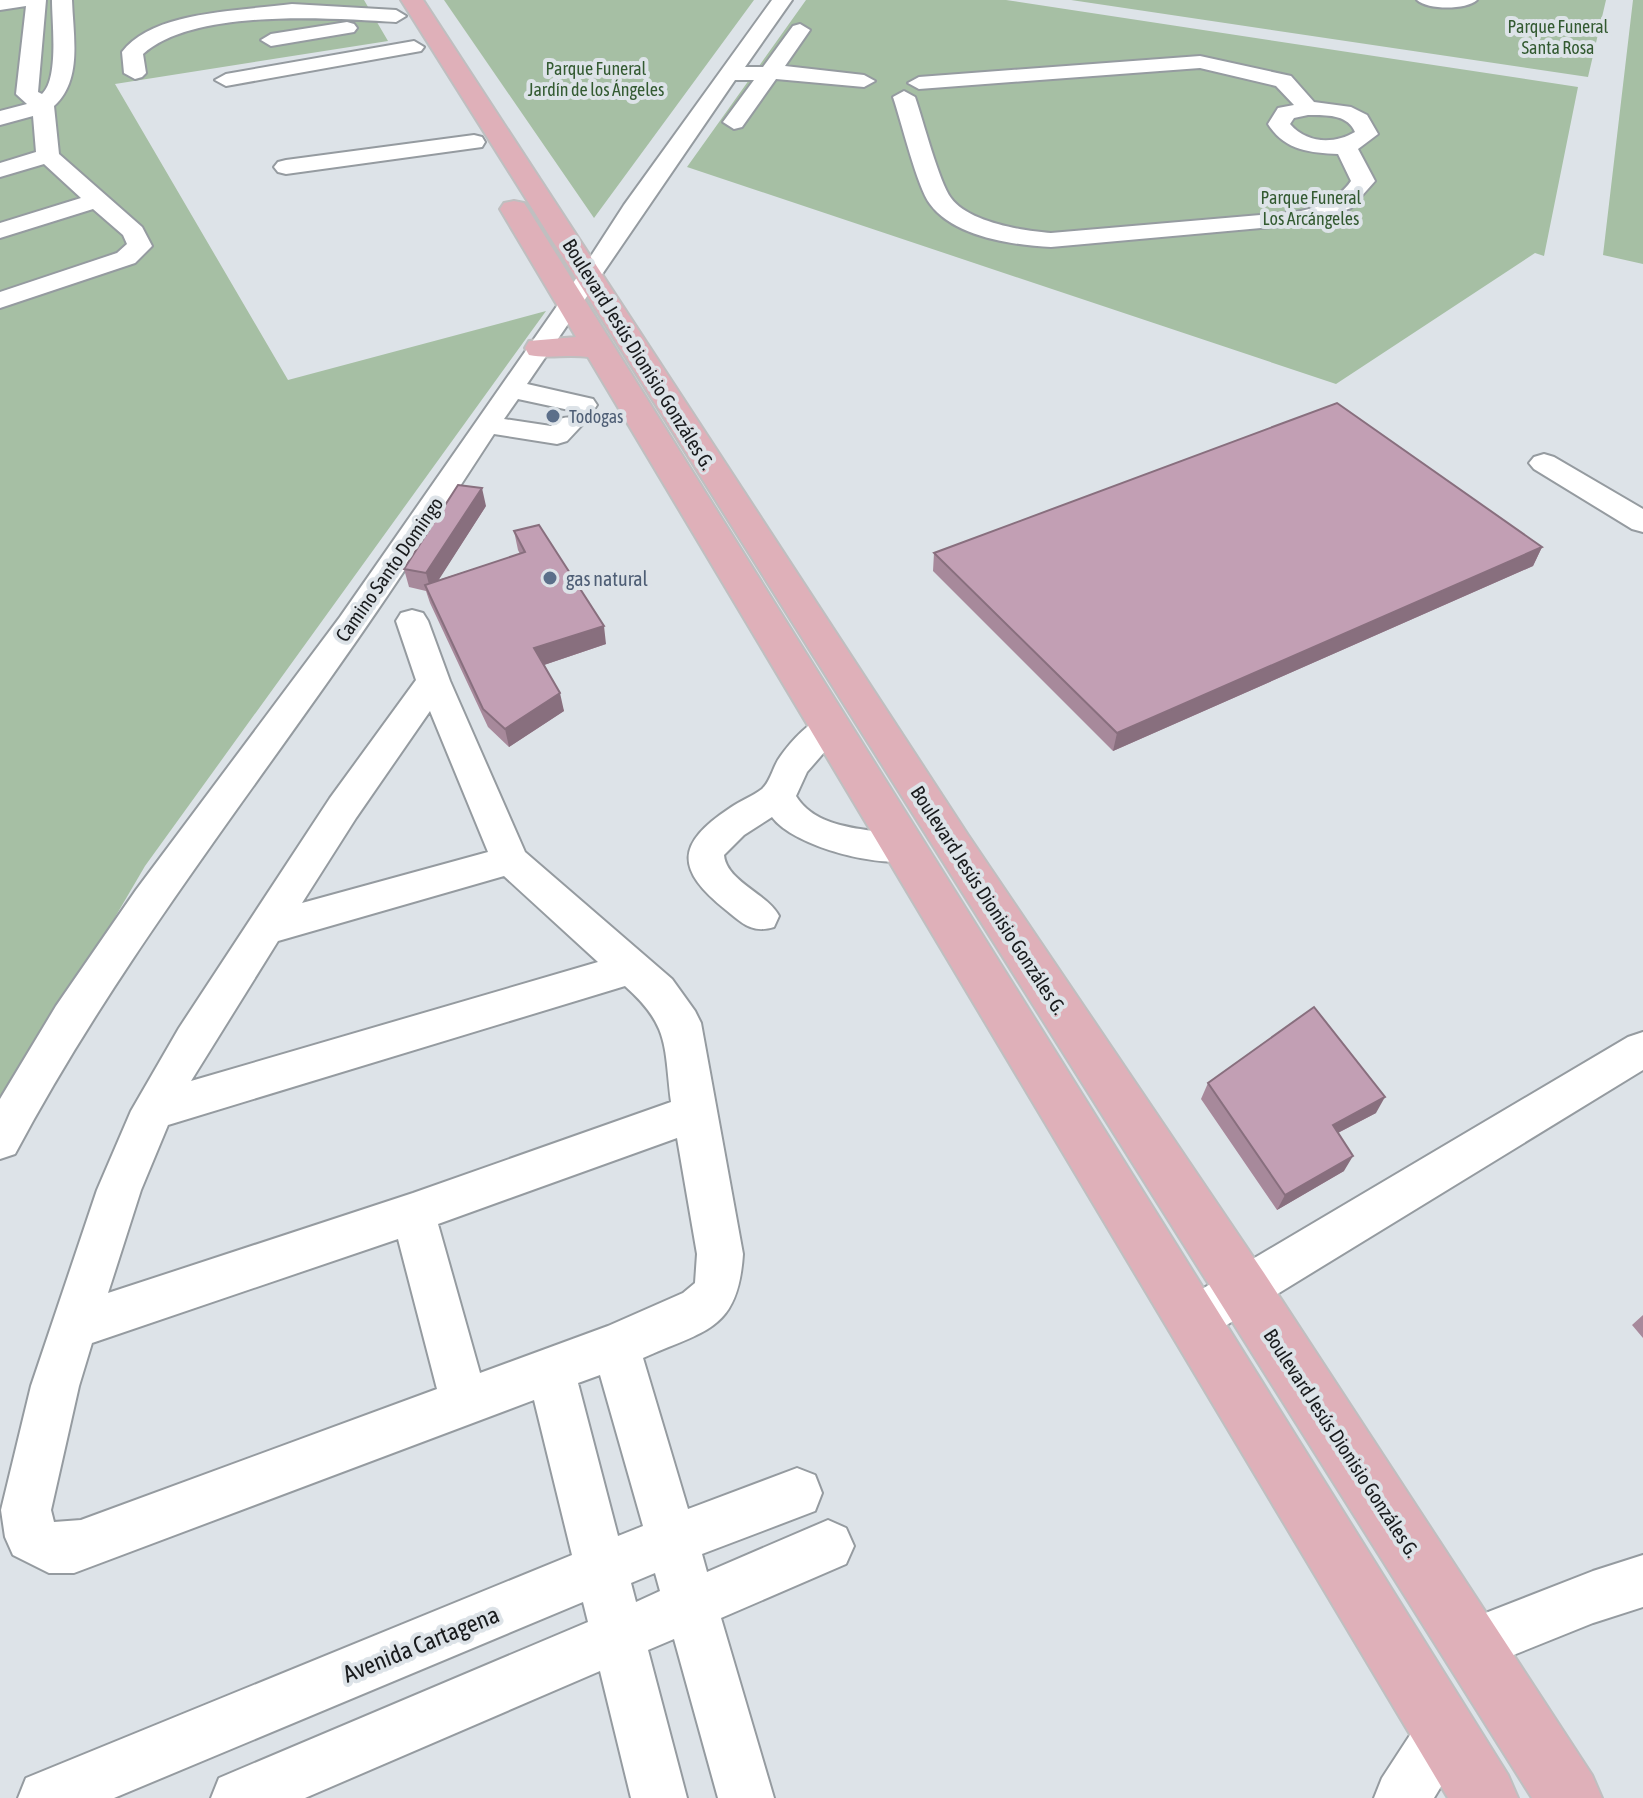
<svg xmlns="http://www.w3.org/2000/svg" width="1643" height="1798" viewBox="0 0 1643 1798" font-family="'Asap Condensed',sans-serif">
	<rect width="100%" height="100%" fill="#dde3e8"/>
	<!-- green -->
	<path fill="#a6bfa4" d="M 0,0 L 364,0 L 388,41 L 115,84 L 288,380 L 546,311 L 145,866 L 0,1114 Z
		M 444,0 L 754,0 L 594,218 Z
		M 806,0 L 1006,0 L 1578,87 L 1544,256 L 1535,253 L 1336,384 L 687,167 Z
		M 1071,0 L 1606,0 L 1588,77 Z
		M 1633,0 L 1643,0 L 1643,264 L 1603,255 Z"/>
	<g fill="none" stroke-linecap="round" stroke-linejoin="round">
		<defs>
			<path id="minor" d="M 0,0 L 46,0 L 38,92 L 42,94 C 59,79 52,23 52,0 L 72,0 C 73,35 83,80 54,106 L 59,154 L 142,227 L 152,246 L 135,263 L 0,308 L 0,292 L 117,253 L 127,244 L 123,235 L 93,209 L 0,238 L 0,223 L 81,198 L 44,164 L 0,177 L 0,163 L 36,152 L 33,116 L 0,125 L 0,111 L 27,104 L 16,94 L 26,6 L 0,10 Z
				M 772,0 L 792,0 L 745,67 L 763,67 L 793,26 L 800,24 L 810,30 L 785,66 L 864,75 L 875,81 L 864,87 L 776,79 L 742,127 L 734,129 L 723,122 L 754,80 L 735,80 L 527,384 L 593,399 L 597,405 L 593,411 L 583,413 L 518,399 L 504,419 L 551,426 C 560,417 566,416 578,419 L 582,425 L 567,441 L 557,444 L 494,434 C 440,517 386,600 329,680 C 219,836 105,985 15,1154 L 0,1159 L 0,1099 L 56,1006 L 136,890 L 340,617 L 580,273 L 624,205 Z
				M 1417,0 L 1477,0 C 1466,10 1428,10 1417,0 Z
				M 292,4 L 396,10 L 406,16 L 396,22 C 330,18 194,8 143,54 L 146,73 L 142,77 L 135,79 L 124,73 L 122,52 C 153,10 243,11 292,4 Z
				M 347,22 L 354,24 L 357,28 L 354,32 L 271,46 L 261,40 L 271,34 Z
				M 414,41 L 424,47 L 421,51 L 226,86 L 215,80 L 226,74 Z
				M 1200,56 L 1291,76 L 1314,102 L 1351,107 L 1367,115 L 1378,134 L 1358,149 L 1375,181 L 1351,208 L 1306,224 L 1051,247 C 1013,245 954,237 930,204 C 917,187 901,120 893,97 L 904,91 L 915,97 C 923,120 939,182 951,198 C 968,222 1023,231 1051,233 L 1296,212 C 1318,208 1338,200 1351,181 L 1338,154 C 1309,153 1284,150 1268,124 L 1278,108 L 1294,105 L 1276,86 L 1200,68 L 919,89 L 908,83 L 919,77 ZM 1308,115 C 1325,115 1348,114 1355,132 C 1335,144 1307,144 1290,124 L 1294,118 Z
				M 474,135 L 482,137 L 485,142 L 482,147 L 286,174 L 278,172 L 274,167 L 278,162 L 286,160 Z
				M 1544,454 L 1554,457 L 1643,509 L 1643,532 L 1632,529 L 1534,469 L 1529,463 L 1534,457 Z
				M 412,610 L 423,613 L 428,621 L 450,681 L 525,852 L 672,979 L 695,1011 L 701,1023 L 743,1254 C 738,1331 705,1330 643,1358 L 688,1509 L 797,1468 L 815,1475 L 822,1493 L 815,1511 L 702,1554 L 707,1572 L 828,1520 L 846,1528 L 854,1546 L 846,1564 L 721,1618 L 774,1798 L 718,1798 L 674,1639 L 648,1650 L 687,1798 L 631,1798 L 600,1671 L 305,1798 L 211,1798 L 219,1778 L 588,1622 L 583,1602 L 114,1798 L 18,1798 L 26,1778 L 572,1555 L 534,1400 L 74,1573 L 49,1573 L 13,1555 L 5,1537 L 1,1510 L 31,1386 L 97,1190 L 131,1111 L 179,1028 L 330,798 L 416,680 L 396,621 L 401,613 ZM 430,711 L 488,852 L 302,903 L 356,818 ZM 504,876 L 598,962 L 191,1081 L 278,941 ZM 625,986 C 670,1026 664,1046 671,1102 L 413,1193 L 108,1293 L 141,1190 L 168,1125 ZM 677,1138 L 697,1254 L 695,1283 L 683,1293 L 608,1326 L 480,1373 L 438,1224 ZM 398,1239 L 437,1389 L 81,1520 L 54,1522 L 51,1510 L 79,1386 L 92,1343 ZM 600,1375 L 643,1526 L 618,1536 L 578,1383 ZM 655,1573 L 660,1591 L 636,1602 L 631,1583 Z
				M 830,714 L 842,717 L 847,726 L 807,772 L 796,796 C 820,835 880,827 918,839 L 923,849 L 918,859 C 884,870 794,847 772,817 L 744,835 L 724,855 C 726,881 768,894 779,916 L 774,927 C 752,934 742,923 726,910 C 675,869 676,844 730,808 C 740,801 753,796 762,789 C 771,781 773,766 780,757 C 791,741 811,719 830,714 Z
				M 1643,1032 L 1643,1070 L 1207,1337 L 1191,1344 L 1175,1337 L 1168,1321 L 1175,1305 L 1628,1037 Z
				M 1643,1555 L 1643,1607 L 1593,1623 L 1471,1672 L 1452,1664 L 1444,1645 L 1452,1626 L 1593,1571 Z
				M 1444,1704 L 1463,1712 L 1471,1731 L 1463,1750 L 1434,1798 L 1374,1798 L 1382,1778 L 1425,1712 Z"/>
			<path id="major" d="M 401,0 L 423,0 L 968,835 L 1264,1273 L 1592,1775 L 1602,1798 L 1532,1798 Z
				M 514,201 L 524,203 L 528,209 L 1508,1775 L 1518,1798 L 1448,1798 L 588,357 C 568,354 548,359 529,355 L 525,348 L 529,341 L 576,337 L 500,209 L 504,203 Z"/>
		</defs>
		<!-- minor casing -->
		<use href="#minor" stroke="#959ba0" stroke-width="4"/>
		<!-- major casing -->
		<use href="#major" stroke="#bfbfc0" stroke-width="4"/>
		<!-- minor -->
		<use href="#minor" fill="#fff" fill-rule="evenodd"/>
		<!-- major -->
		<use href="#major" fill="#dfb0b9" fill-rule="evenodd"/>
	</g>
	<!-- wall -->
	<path fill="#a7899b" d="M 486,506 L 438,580 L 520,554 L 518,550 L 514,531 L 606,644 L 544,665 L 564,711 L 509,747 L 488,727 L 430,603 L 426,591 L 409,587 L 404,569 Z
		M 1542,547 L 1533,566 L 1113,751 L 933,571 L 934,553 Z
		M 1208,1083 L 1376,1113 L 1338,1133 L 1344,1171 L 1277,1210 L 1201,1099 Z
		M 1643,1315 L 1643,1338 L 1632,1325 Z"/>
	<!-- shaded-wall -->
	<path fill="#886f7e" d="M 482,488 L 486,506 L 431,592 L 426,573 Z
		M 1542,547 L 1533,566 L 1113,751 L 1117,733 Z
		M 604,626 L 606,644 L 538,667 L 534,648 Z
		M 560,693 L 564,711 L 509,747 L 505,729 Z
		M 1385,1097 L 1376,1113 L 1324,1140 L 1333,1125 Z
		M 1353,1156 L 1344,1171 L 1277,1210 L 1285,1195 Z"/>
	<!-- building -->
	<path fill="#c29fb4" stroke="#886f7e" stroke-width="2" d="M 1337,403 L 1542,547 L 1117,733 L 934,553 Z
		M 458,485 L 482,488 L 426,573 L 404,569 Z
		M 539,525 L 604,626 L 534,648 L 560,693 L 505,729 L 483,709 L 425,585 L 525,552 L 514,531 Z
		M 1314,1007 L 1385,1097 L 1333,1125 L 1353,1156 L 1285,1195 L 1208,1083 Z"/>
	<!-- markers -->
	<g fill="#5c6f8a" stroke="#dde3e8" stroke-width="3">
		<circle cx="553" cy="416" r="8"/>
		<circle cx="550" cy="578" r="8"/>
	</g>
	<g text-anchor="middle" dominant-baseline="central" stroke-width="8" stroke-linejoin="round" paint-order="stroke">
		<!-- far-park labels -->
		<g font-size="18" fill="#335a31" stroke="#dde3e8">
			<text x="1558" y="26">Parque Funeral<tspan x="1558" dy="21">Santa Rosa</tspan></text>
			<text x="596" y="68">Parque Funeral<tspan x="596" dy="21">Jardín de los Ángeles</tspan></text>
			<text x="1311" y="197">Parque Funeral<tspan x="1311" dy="21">Los Arcángeles</tspan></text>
		</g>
		<!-- far-service labels -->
		<g font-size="18" fill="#4e5e75" stroke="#dde3e8" text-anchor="start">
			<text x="569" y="416">Todogas</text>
		</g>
		<!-- street labels -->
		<g font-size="20" fill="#191b1d" stroke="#dde3e8">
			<text transform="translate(639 354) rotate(58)">Boulevard Jesús Dionisio Gonzáles G.</text>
			<text transform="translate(389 569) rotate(-55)">Camino Santo Domingo</text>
			<text transform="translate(989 900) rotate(57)">Boulevard Jesús Dionisio Gonzáles G.</text>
			<text transform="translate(1342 1443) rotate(57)">Boulevard Jesús Dionisio Gonzáles G.</text>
		</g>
		<!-- service labels -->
		<g font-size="20" fill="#4e5e75" stroke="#dde3e8" text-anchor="start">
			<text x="566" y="578">gas natural</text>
		</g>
		<!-- near-street labels -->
		<g font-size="24" fill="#191b1d" stroke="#dde3e8">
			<text transform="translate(421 1644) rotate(-22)">Avenida Cartagena</text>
		</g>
	</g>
</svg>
